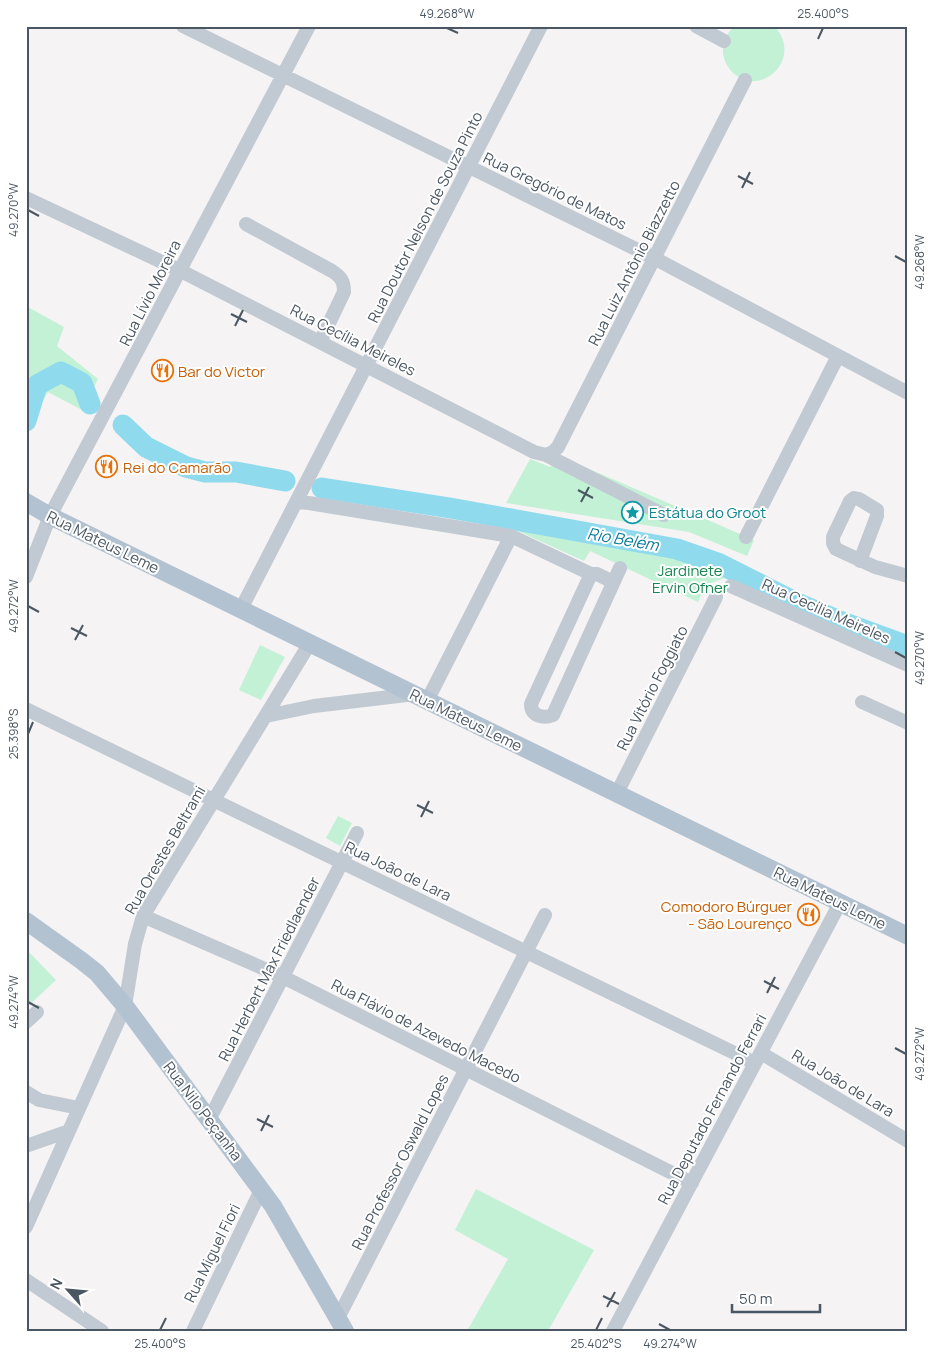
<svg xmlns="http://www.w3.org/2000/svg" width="934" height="1357" viewBox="0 0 934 1357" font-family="Manrope,sans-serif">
	<rect width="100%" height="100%" fill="#f5f3f3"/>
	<!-- green -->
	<path fill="#c3f1d5" d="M 735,26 L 774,26 C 805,58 760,101 731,71 C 727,66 724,60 723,54 C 722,43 726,33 735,26 Z
		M 26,306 L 64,327 L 57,346 L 98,379 L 82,410 L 48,392 L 27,429 Z
		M 559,456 L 754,540 L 747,556 L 689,532 L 506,503 L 530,459 L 550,467 Z
		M 509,527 L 654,552 L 733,575 L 706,585 L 698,602 L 590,551 L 584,561 Z
		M 260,645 L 285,657 L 261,700 L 239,690 Z
		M 338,816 L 352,823 L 340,846 L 326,838 Z
		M 26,949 L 56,980 L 26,1008 Z
		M 476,1189 L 594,1250 L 548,1331 L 467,1331 L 508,1259 L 455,1230 Z"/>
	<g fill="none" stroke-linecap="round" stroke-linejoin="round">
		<!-- river -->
		<path stroke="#90daee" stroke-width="21" d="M 26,421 L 37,385 L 61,372 L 82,383 L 90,404
			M 123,425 L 146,447 L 186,467 L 205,472 L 236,472 L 285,481
			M 322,488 L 450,508 L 677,549 L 720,564 L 799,604 L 837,620 L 908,646"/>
		<!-- minor -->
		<path stroke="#c1cad2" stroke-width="14" d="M 183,26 L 654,258 L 908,393
			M 696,26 L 724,41
			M 26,198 L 179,270 L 534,452 L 546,455 L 664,515
			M 246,224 L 332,271 C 341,277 344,281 344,292 L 320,342
			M 546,455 L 553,452 L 558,447 L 745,80
			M 296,502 L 309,503 L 511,536 L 591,574 L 597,574 L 613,582
			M 746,537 L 838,356
			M 860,561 L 877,516 L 877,510 L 859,499 L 854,498 L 850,501 L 833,537 L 833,543 L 836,549 L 875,567 L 908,576
			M 591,574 L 531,704 C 531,716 543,719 553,715 L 620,568
			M 26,577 L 50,516 L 309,26
			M 731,586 L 908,665
			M 241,609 L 541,26
			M 427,701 L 511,536
			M 862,702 L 908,723
			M 26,709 L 755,1063
			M 266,716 L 314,706 L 415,694
			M 617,793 L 716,597
			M 143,916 L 283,977 L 692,1183
			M 26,1022 L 37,1012
			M 761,1053 L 908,1141
			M 26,1092 L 39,1100 L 79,1108
			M 209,1120 L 357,833
			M 26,1146 L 69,1131
			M 26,1227 L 125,1006 L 135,944 L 143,916 L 310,643
			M 26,1280 L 102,1331
			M 338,1318 L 545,915
			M 193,1331 L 261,1190
			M 613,1331 L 840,903"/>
		<!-- major -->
		<path stroke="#b3c2d1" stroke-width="18" d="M 26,502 L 50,516 L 908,936
			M 26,921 L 82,961 L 97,973 L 125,1006 L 273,1206 L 345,1331"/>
	</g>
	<!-- ticks -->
	<path fill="none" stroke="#4a5661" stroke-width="2" d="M 447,28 L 458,33M 818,39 L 823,28M 738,176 L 753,184M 742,188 L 750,172M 28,210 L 39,216M 895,256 L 906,262M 231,314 L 247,322M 235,326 L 243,310M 578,490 L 593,498M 581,502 L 589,487M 28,606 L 39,612M 71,628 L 87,636M 75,640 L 83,625M 895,652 L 906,658M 28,734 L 33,722M 417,805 L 433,813M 421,817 L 429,801M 764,981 L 779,989M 767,993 L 775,977M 28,1002 L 39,1008M 895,1048 L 906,1054M 257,1119 L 273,1127M 261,1131 L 269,1115M 603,1296 L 619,1304M 607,1307 L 615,1292M 659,1324 L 670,1330M 160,1330 L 166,1318M 596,1330 L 602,1318"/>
	<!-- icons -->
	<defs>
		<symbol id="restaurant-ring" viewBox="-11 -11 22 22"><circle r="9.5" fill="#fff" stroke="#e8710a" stroke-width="1.5"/><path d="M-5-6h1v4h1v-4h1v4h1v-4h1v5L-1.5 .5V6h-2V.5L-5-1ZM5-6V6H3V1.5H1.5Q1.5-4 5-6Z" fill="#e8710a"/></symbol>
		<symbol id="sight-ring" viewBox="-11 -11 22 22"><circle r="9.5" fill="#fff" stroke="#0f9aa8" stroke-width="1.5"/><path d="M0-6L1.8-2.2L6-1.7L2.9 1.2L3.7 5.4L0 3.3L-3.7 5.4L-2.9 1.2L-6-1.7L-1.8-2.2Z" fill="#0f9aa8"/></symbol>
	</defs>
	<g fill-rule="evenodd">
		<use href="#restaurant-ring" x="150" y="358" width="25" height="25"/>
		<use href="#restaurant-ring" x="94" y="454" width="25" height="25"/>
		<use href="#sight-ring" x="620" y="500" width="25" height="25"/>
		<use href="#restaurant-ring" x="796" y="902" width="25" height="25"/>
	</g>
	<g text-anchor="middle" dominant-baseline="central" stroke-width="4" stroke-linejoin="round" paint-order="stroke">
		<!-- street labels -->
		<g font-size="15" fill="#4a5661" stroke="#fff">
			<text transform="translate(555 191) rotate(26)">Rua Gregório de Matos</text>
			<text transform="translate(425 217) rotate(-63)">Rua Doutor Nelson de Souza Pinto</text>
			<text transform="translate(634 263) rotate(-63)">Rua Luiz Antônio Biazzetto</text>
			<text transform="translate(150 293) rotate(-63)">Rua Lívio Moreira</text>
			<text transform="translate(353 340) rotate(27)">Rua Cecília Meireles</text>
			<text transform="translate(103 542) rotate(26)">Rua Mateus Leme</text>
			<text transform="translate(826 611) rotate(24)">Rua Cecília Meireles</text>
			<text transform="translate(652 688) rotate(-63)">Rua Vitório Foggiato</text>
			<text transform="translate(466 720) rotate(26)">Rua Mateus Leme</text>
			<text transform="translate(165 850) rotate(-60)">Rua Orestes Beltrami</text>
			<text transform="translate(398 871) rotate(26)">Rua João de Lara</text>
			<text transform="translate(830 898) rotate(26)">Rua Mateus Leme</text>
			<text transform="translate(269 969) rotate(-63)">Rua Herbert Max Friedlaender</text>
			<text transform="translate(426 1031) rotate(27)">Rua Flávio de Azevedo Macedo</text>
			<text transform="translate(843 1083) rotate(31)">Rua João de Lara</text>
			<text transform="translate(712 1109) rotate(-62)">Rua Deputado Fernando Ferrari</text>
			<text transform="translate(203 1111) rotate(53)">Rua Nilo Peçanha</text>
			<text transform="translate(400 1162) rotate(-63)">Rua Professor Oswald Lopes</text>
			<text transform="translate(212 1253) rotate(-64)">Rua Miguel Fiori</text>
		</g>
		<!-- food labels -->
		<g font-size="15" fill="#c56008" stroke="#fff" text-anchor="start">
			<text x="178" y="371">Bar do Victor</text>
			<text x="123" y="467">Rei do Camarão</text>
			<text x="792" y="906" text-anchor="end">Comodoro Búrguer<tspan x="792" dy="17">- São Lourenço</tspan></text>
		</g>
		<!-- culture labels -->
		<g font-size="15" fill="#0d838f" stroke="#fff" text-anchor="start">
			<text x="649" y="512">Estátua do Groot</text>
		</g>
		<!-- park labels -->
		<g font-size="15" fill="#17864f" stroke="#fff">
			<text x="690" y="570">Jardinete<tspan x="690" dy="17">Ervin Ofner</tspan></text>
		</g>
		<!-- water labels -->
		<g font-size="16" font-style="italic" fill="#0c7c9b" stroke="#fff">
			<text transform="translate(623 539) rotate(10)">Rio Belém</text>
		</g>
	</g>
	<!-- border -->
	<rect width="934" height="1357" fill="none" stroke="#ffffff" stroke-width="55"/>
	<!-- north arrow -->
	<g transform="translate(68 1290) rotate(297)" stroke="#ffffff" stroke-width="4" paint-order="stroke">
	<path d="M0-4L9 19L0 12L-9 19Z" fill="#4a5661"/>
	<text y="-8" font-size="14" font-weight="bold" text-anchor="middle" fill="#4a5661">N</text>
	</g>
	<!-- scale -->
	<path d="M732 1304v8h88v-8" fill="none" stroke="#4a5661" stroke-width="2.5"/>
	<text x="739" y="1304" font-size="15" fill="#4a5661" stroke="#ffffff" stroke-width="4" paint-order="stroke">50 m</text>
	<rect x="28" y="28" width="878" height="1302" fill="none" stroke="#4a5661" stroke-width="2"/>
	<g font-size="12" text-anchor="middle" fill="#4a5661">
		<text x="447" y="18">49.268°W</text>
		<text x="823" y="18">25.400°S</text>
		<text transform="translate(14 210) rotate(-90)" y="4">49.270°W</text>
		<text transform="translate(920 262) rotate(-90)" y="4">49.268°W</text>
		<text transform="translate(14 606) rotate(-90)" y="4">49.272°W</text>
		<text transform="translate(920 658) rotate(-90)" y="4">49.270°W</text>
		<text transform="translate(14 734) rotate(-90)" y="4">25.398°S</text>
		<text transform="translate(14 1002) rotate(-90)" y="4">49.274°W</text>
		<text transform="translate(920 1054) rotate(-90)" y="4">49.272°W</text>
		<text x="160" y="1348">25.400°S</text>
		<text x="596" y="1348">25.402°S</text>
		<text x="670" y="1348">49.274°W</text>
	</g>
</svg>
